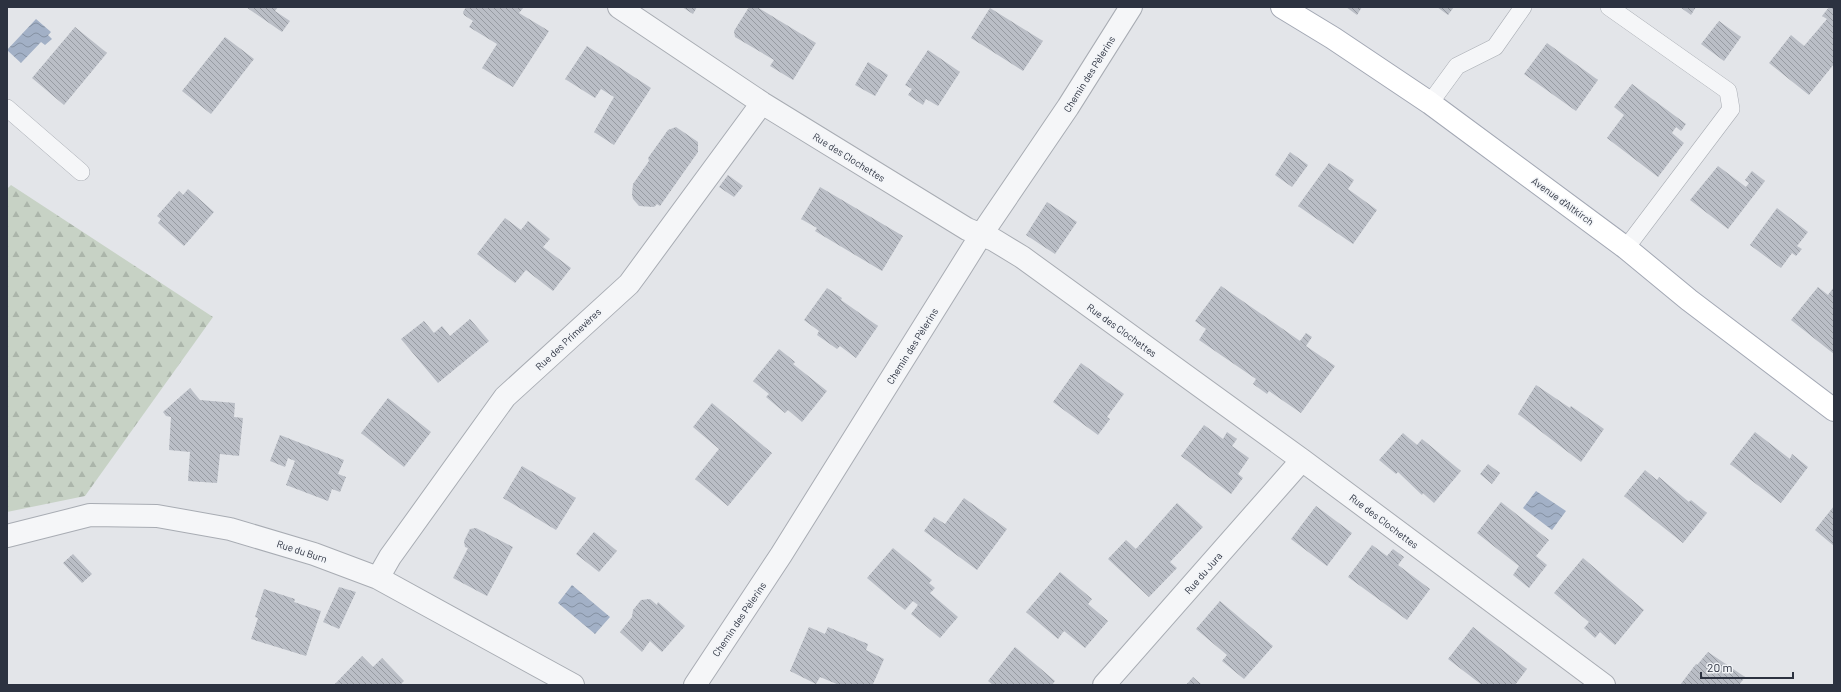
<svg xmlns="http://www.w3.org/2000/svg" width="1841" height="692" viewBox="0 0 1841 692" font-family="Barlow,sans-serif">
	<defs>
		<pattern id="forest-firs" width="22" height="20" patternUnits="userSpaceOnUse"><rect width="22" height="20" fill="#c7d2c5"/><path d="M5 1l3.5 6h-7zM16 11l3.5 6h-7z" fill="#abb5aa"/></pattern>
		<pattern id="water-waves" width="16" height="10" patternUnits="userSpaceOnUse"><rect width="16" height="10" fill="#a2b0c6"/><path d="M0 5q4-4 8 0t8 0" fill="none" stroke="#8490a2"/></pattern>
		<pattern id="building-back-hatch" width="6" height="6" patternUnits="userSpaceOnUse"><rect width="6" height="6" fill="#babec6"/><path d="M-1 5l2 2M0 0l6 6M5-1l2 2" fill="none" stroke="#979ba2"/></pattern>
	</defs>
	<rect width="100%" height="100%" fill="#e3e5e9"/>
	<!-- forest -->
	<path fill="url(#forest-firs)" d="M 11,185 L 213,317 L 85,496 L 7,512 L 7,189 Z"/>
	<!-- water -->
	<path fill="url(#water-waves)" d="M 36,19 L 51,32 L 48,35 L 52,39 L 45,45 L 41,42 L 21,63 L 7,50 Z
		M 1536,491 L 1566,511 L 1552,530 L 1523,508 Z
		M 572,585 L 610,617 L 595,634 L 558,603 Z"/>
	<!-- building -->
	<path fill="url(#building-back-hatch)" d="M 246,7 L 278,7 L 275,11 L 290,21 L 282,32 Z
		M 466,7 L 524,7 L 519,13 L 549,31 L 513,87 L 482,68 L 497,44 L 469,27 L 473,21 L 464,15 L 463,12 Z
		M 682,7 L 697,7 L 693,14 Z
		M 749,7 L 757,7 L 816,43 L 793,80 L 770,66 L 774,60 L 735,37 L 734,31 Z
		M 1346,7 L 1362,7 L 1357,15 Z
		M 1437,7 L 1454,7 L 1448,15 Z
		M 1680,7 L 1696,7 L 1691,15 Z
		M 1829,7 L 1834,7 L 1834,64 L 1809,95 L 1769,63 L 1791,35 L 1804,46 L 1827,19 L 1822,16 Z
		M 990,8 L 1043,41 L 1023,71 L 971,38 Z
		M 1719,21 L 1741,37 L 1724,61 L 1701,44 Z
		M 75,27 L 107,53 L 64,105 L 32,78 Z
		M 225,37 L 254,59 L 211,114 L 182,91 Z
		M 1547,43 L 1598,80 L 1576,111 L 1524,74 Z
		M 587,46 L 651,88 L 614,145 L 594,132 L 614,97 L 601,89 L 595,98 L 565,79 Z
		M 928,50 L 960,72 L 938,106 L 926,99 L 923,105 L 908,95 L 912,89 L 905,85 Z
		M 868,62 L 888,75 L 875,96 L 855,85 Z
		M 1632,84 L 1686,124 L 1681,131 L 1676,127 L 1672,133 L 1684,143 L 1658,177 L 1607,138 L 1624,115 L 1614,107 Z
		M 676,127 L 698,142 L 698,152 L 660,206 L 657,204 L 654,207 L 639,206 L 633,199 L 632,194 L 633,184 L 649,161 L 648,158 L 668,130 Z
		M 1290,152 L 1308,165 L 1292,187 L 1275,175 Z
		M 1329,163 L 1354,180 L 1348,189 L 1377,210 L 1353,244 L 1298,206 Z
		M 1718,166 L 1746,187 L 1749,183 L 1745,180 L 1752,171 L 1765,181 L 1728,229 L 1690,200 Z
		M 728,175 L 743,186 L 734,197 L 719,187 Z
		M 820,187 L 903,236 L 882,271 L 815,231 L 817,228 L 801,219 Z
		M 188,189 L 214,212 L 184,246 L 158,223 L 161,219 L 157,216 L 179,191 L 183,195 Z
		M 1047,202 L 1077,222 L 1055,254 L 1026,235 Z
		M 1777,208 L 1808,232 L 1797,246 L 1802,249 L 1796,256 L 1792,253 L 1781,268 L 1750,245 Z
		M 505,218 L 521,230 L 528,221 L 550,239 L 543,247 L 571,268 L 553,291 L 526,270 L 515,283 L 477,254 Z
		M 1221,286 L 1300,341 L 1306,333 L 1312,337 L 1306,346 L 1335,366 L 1301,413 L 1269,391 L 1267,394 L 1253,384 L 1256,379 L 1199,340 L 1206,329 L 1195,321 Z
		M 1818,287 L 1828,295 L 1834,287 L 1834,354 L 1791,320 Z
		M 827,288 L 842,298 L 841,300 L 878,326 L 856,358 L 840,346 L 837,349 L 817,335 L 819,331 L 804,320 Z
		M 470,319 L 489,341 L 438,383 L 401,339 L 424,321 L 434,333 L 442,326 L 450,336 Z
		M 779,349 L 795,362 L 793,364 L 827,391 L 802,422 L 788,410 L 785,413 L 766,397 L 769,394 L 753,381 Z
		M 1081,363 L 1124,394 L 1107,417 L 1110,419 L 1098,435 L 1053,402 Z
		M 1536,385 L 1570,408 L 1571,406 L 1604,429 L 1581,462 L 1518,414 Z
		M 190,388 L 200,400 L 235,403 L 234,417 L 243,418 L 239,456 L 220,454 L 217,483 L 188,481 L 190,452 L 169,450 L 171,417 L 166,416 L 163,412 Z
		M 388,398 L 431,432 L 404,467 L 361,433 Z
		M 712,403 L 772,453 L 728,506 L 695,479 L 719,449 L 693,427 Z
		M 1204,425 L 1223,439 L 1227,432 L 1237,439 L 1232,446 L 1249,458 L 1238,474 L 1243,478 L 1231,494 L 1181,456 Z
		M 1755,432 L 1790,459 L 1792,454 L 1808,467 L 1781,503 L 1730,464 Z
		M 1403,433 L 1417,445 L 1422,439 L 1461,471 L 1434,503 L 1423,493 L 1422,495 L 1398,472 L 1396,474 L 1379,460 Z
		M 280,435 L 344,460 L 338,474 L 346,477 L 340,492 L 332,489 L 328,501 L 286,485 L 295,461 L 288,458 L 285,467 L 270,461 Z
		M 1488,464 L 1500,473 L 1492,484 L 1480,474 Z
		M 522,466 L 576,498 L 556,530 L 503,498 Z
		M 1645,470 L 1657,480 L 1659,477 L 1689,502 L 1691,500 L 1707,513 L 1683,543 L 1624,496 Z
		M 964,498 L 1007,529 L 977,570 L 924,531 L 934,517 L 945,524 Z
		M 1501,502 L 1549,540 L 1536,556 L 1547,565 L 1529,588 L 1513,575 L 1519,566 L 1477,533 Z
		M 1177,503 L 1203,527 L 1170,562 L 1177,568 L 1149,597 L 1108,559 L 1126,540 L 1136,549 Z
		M 1316,506 L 1352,533 L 1327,566 L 1291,539 Z
		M 1834,506 L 1834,546 L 1815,530 Z
		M 476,528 L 513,547 L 487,596 L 453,578 L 468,548 L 465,547 L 464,541 L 470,529 Z
		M 594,532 L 617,551 L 599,572 L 576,554 Z
		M 1372,545 L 1387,556 L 1393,549 L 1404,557 L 1398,565 L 1430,589 L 1407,620 L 1348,577 Z
		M 893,548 L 932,580 L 929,583 L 935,588 L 930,593 L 958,617 L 940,638 L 911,614 L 918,605 L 913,601 L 905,610 L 867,578 Z
		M 73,554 L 92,574 L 82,583 L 63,563 Z
		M 1583,558 L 1644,610 L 1615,645 L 1600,632 L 1595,638 L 1584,628 L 1589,622 L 1554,593 Z
		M 1060,572 L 1092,599 L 1088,604 L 1108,621 L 1085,648 L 1064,631 L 1058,639 L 1026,612 Z
		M 339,587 L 356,592 L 339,629 L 323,622 Z
		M 264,589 L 295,599 L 294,602 L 321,611 L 306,656 L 251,639 L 258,618 L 255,617 Z
		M 650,599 L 657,605 L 658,602 L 685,626 L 662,652 L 650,641 L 642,652 L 620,632 L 632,617 L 633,610 L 641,600 Z
		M 1220,601 L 1273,646 L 1244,679 L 1222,661 L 1227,655 L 1196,629 Z
		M 809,627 L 825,634 L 828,627 L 868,644 L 866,650 L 884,659 L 873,684 L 876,685 L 839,685 L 820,677 L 816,684 L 790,671 Z
		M 1473,627 L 1527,669 L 1515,685 L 1482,685 L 1448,659 Z
		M 1015,647 L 1055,681 L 1052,685 L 993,685 L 988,681 Z
		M 1708,652 L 1745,677 L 1739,685 L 1680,685 L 1696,664 L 1697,665 Z
		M 362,656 L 373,667 L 382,658 L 404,681 L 400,685 L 334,685 Z
		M 1193,677 L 1202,685 L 1186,685 Z"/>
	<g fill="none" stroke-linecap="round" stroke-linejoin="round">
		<defs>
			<path id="service" d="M 1609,7 L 1728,91 L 1731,109 L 1626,248
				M 1430,103 L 1457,66 L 1495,47 L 1523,7
				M 7,108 L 81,172"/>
			<path id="minor" d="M 619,7 L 762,103 L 967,229 L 994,240 L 1022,257 L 1302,460 L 1604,685
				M 7,536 L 90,515 L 157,516 L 230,529 L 314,554 L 378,578 L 573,685
				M 378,578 L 390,557 L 505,397 L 629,284 L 762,103
				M 695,685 L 781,555 L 981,235 L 1068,107 L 1131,7
				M 1104,685 L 1302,460"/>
			<path id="primary" d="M 1282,7 L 1333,38 L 1430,103 L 1626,248 L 1689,300 L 1834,410"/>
		</defs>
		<!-- service casing -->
		<use href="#service" stroke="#a8acb3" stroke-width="18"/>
		<!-- minor casing -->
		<use href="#minor" stroke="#a8acb3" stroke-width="24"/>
		<!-- primary casing -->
		<use href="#primary" stroke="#a3a8b4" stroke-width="24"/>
		<!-- service -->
		<use href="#service" stroke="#f5f6f8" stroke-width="17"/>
		<!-- minor -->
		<use href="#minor" stroke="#f5f6f8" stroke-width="22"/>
		<!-- primary -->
		<use href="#primary" stroke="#fff" stroke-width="22"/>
	</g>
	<g text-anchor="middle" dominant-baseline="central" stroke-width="3" stroke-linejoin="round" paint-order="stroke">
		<!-- street labels -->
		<g font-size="10" fill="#2c3240" stroke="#f2f4f7">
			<text transform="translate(1089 74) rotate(-58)">Chemin des Pèlerins</text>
			<text transform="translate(849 157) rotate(32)">Rue des Clochettes</text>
			<text transform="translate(1563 201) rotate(36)">Avenue d'Altkirch</text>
			<text transform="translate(1122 330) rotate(36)">Rue des Clochettes</text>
			<text transform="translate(568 339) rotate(-43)">Rue des Primevères</text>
			<text transform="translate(912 346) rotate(-58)">Chemin des Pèlerins</text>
			<text transform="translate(1384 521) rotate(37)">Rue des Clochettes</text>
			<text transform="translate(302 551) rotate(18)">Rue du Burn</text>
			<text transform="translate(1203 573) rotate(-49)">Rue du Jura</text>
			<text transform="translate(739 619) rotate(-56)">Chemin des Pèlerins</text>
		</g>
	</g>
	<!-- border -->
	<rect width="1841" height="692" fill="none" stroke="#2c3240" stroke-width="16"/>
	<!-- scale -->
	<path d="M1701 672v6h92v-6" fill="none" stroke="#2c3240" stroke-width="2"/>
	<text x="1707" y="672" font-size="12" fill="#2c3240" stroke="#f2f4f7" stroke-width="3" paint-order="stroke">20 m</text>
</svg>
